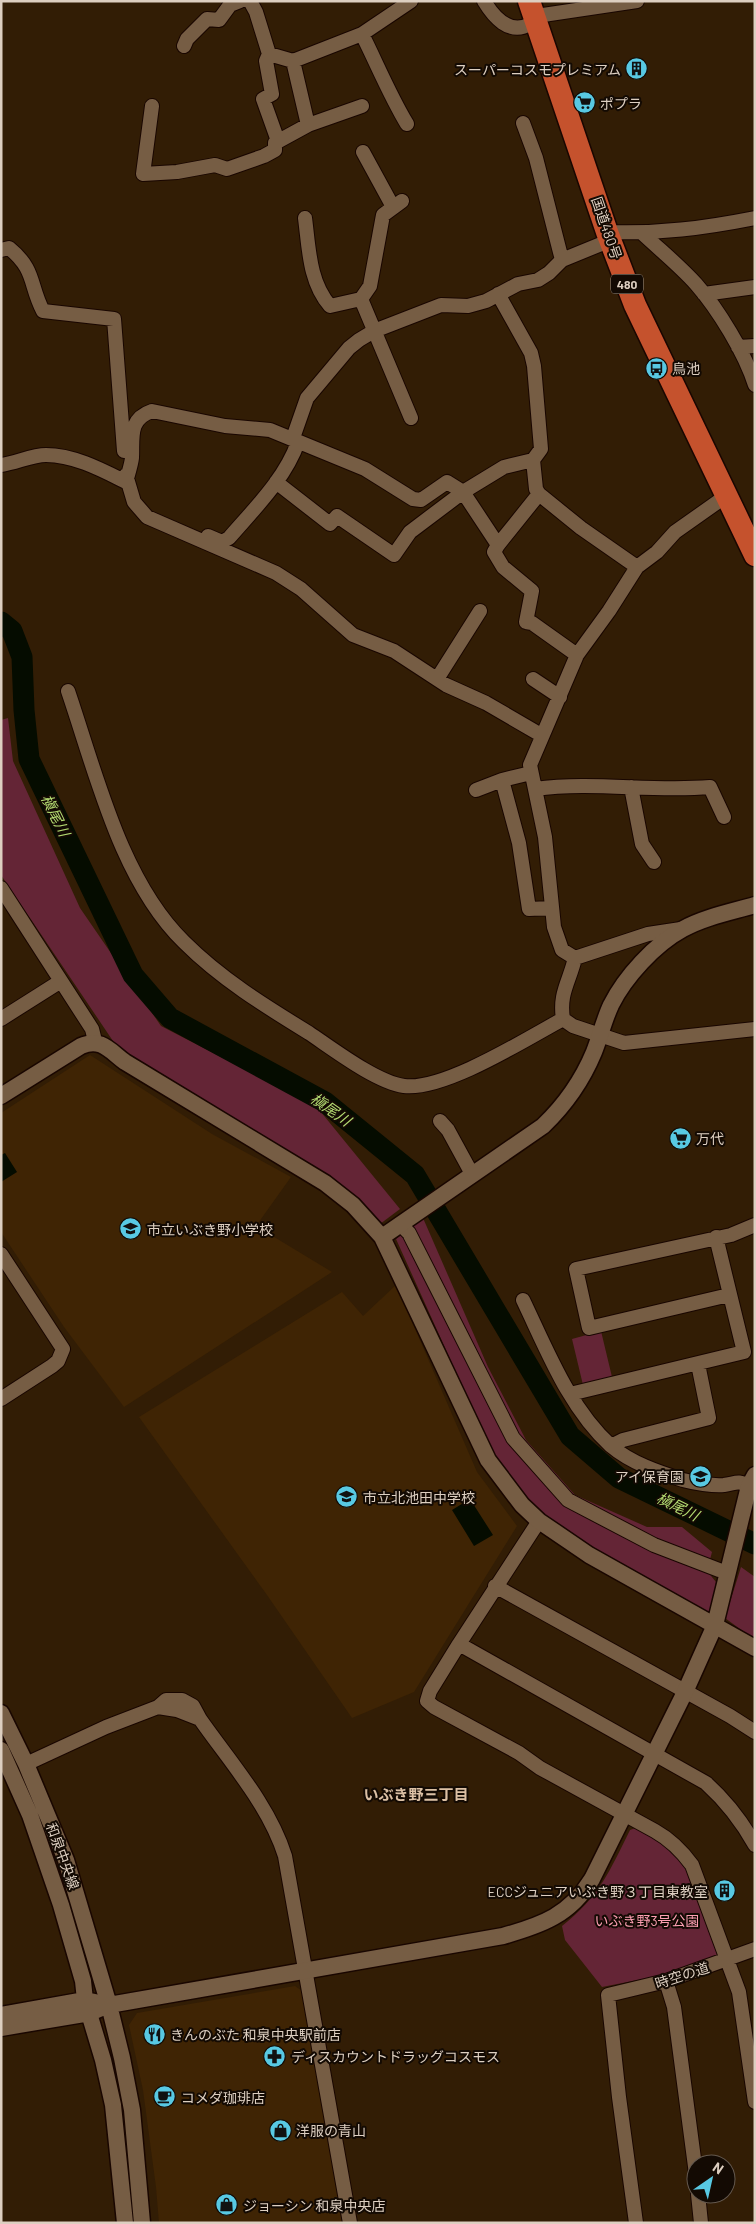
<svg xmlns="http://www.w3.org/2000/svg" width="756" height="2224" viewBox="0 0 756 2224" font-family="Barlow,'Noto Sans JP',sans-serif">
	<rect width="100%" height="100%" fill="#321d05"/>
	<!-- built -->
	<path fill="#3f2404" d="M 90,1055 L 212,1134 L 291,1177 L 256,1226 L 332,1272 L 124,1407 L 64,1327 L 1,1232 L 1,1113 Z
		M 396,1285 L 477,1472 L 517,1526 L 414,1692 L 352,1718 L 267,1595 L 139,1417 L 342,1292 L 363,1316 Z
		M 295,1986 L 302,1991 L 343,2223 L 159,2223 L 156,2187 L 143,2090 L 129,2025 L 137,2013 Z"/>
	<!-- green -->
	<path fill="#642536" d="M 8,718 L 13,761 L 80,908 L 161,1026 L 316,1106 L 400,1209 L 380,1224 L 130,1059 L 113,1041 L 1,875 L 1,720 Z
		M 423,1218 L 488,1367 L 526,1440 L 575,1495 L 647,1527 L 682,1527 L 712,1552 L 707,1571 L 716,1582 L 710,1615 L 591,1551 L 541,1515 L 500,1470 L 396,1239 Z
		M 601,1331 L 612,1377 L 583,1385 L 572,1339 Z
		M 741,1567 L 755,1577 L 755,1640 L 725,1618 Z
		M 638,1827 L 660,1839 L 687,1867 L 719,1950 L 716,1956 L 663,1975 L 602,1987 L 565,1940 L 562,1926 C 600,1896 609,1872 630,1830 Z"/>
	<!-- water -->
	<path fill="#050c00" d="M 5,1153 L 17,1172 L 1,1182 L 1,1155 Z
		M 470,1499 L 493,1535 L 474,1546 L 452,1510 Z"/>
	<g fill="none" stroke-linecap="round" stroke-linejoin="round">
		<!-- river -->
		<path stroke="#050c00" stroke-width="21" d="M 1,622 L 12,631 L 22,657 L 24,710 L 29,759 L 133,975 L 170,1018 L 325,1102 L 415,1175 L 570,1436 L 619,1478 L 755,1544"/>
		<defs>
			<path id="minor" d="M 250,1 L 256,12 L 269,54 L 266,61 L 272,94 L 263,99 L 278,141
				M 484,1 C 493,16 509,36 530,24 C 534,21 537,17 543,15 L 637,1
				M 362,34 C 377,64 390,96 407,124
				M 184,46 L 187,39 L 207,19 L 219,20 L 230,5 L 240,1
				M 269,54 L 293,61 L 362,34 L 411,1
				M 293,61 L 308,125
				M 152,106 L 143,174 L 177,172 L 215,165 L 227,169 L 264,156 L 275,150 L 275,143 L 308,125 L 362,106
				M 523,123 L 536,158 L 562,260
				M 363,152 L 393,207
				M 402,201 L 383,215 L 370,286 L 361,299 L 411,418
				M 305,218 C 309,248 309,282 330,306 L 361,299
				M 607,232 C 659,234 704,228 755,218
				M 642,233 C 660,250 680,266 696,284 C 718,309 745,353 755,385
				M 1,250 L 9,248 C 36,270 29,284 43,311 L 114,319 L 124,451
				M 498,294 L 531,353 L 534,366 L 541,449 L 533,460
				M 704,294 L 755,287
				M 738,347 L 755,346
				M 293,438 L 307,398 L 349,348 L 359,340 L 374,331 L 441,305 L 468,306 L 486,301 L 518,284 L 538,280 L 549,273 L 562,260 L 611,240
				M 1,465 C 16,463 32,455 46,455 C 74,455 102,470 126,482 C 128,474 131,466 132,458 C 133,438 128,419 152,411 L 225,426 L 270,430 L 365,469 L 413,499 L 421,500 L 447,482 L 463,492 L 504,467 L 533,460 L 536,489 L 539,494 L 581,528 L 637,567 L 657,552 L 675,532 L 726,496
				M 126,475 L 134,502 L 147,517 L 276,573 L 301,589 L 353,635 L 394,651 L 446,685 L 486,703 L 541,735
				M 276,482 L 330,524 L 337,516 L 394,555 L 410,532 L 463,492 L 498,545 L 494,552 L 503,567 L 532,591 L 526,622 L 532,623 L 577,655
				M 208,536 L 222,542 L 229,538 C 254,509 285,479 298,442
				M 498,545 L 539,494
				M 437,679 L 480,611
				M 533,679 L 560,697
				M 68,691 C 96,773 121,881 184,942 C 221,979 265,1006 309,1033 C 333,1049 376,1082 404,1086 C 444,1091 526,1039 563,1019
				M 502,780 L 519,843 L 529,909 L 551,908
				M 631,787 L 642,844 L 654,862
				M 535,789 C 593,781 651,792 710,787 L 724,817
				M 476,790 L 502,780 L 531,773
				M 1,888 L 92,1029 L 95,1041
				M 681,929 L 648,934 L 575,958 C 569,983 559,993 563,1019 L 573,1026 L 624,1043 L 755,1029
				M 575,958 L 562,950 L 554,927 L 545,837 L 530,765 L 577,655 L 609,611 L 637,567
				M 1,1019 L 61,981
				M 440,1121 L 448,1130 L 472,1174
				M 400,1224 L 409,1233 L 513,1438 L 568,1500 L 654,1545 L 719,1570 L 728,1572
				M 1,1254 L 63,1349 L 58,1361 L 52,1366 L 1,1399
				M 729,1295 L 589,1328 L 576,1269 L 731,1235 L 755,1225
				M 523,1300 C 547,1350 569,1408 611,1446 C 631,1463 658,1472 683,1480 C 694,1483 713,1486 724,1485 C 737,1483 737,1480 749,1486
				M 570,1394 L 744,1352 L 716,1237
				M 611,1446 L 623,1440 L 709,1418 L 698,1364
				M 539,1521 L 459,1644 L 430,1691 L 427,1701 L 434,1707 L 519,1753 L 540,1768 L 655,1831 C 671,1840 681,1850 692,1865 L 739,1992 L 755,2102
				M 495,1586 L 730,1716 L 755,1732
				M 459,1644 L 706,1783 C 727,1802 741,1820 755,1845
				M 158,1707 L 177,1710 L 200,1719
				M 26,1764 L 106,1727 L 158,1707 L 166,1700 L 182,1700 L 193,1706 L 200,1719 C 230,1762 269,1805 285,1856 L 350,2223
				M 666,1981 L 674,2007 L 696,2174
				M 698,2194 L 701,2223
				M 636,2223 L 619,2097 L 608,1995 L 666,1981 L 755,1949"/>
			<path id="tertiary" d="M 1,1096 L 81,1046 C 101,1037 110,1051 125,1062 L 325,1183 L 353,1205 L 382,1237 L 488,1460 L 522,1505 L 539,1521 L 589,1555 L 755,1648
				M 382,1237 L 543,1126 C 566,1104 582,1081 594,1052 C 600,1037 604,1020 611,1005 C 625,977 655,944 683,929 C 705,917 731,912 755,905
				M 1,1713 L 26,1764 L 66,1860 L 109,2005 L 122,2058 L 132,2110 L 142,2223
				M 1,1750 L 30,1815 L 61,1905 L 83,1981 L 85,2000 L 103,2060 L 113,2105 L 125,2223
				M 1,2015 L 85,2000 L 95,2002
				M 1,2028 L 90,2013 L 109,2005 L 503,1936 C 542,1925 570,1915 592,1879 L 685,1692 L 715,1625 L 749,1486 L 755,1475"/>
			<path id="trunk" d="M 529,1 L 607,232 L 635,305 L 755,555"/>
		</defs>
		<!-- minor casing -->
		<use href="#minor" stroke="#190600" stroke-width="16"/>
		<!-- tertiary casing -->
		<use href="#tertiary" stroke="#190600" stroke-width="19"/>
		<!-- trunk casing -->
		<use href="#trunk" stroke="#190600" stroke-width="25"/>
		<!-- minor -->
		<use href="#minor" stroke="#765d44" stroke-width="14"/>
		<!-- tertiary -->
		<use href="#tertiary" stroke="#765d44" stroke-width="16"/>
		<!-- trunk -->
		<use href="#trunk" stroke="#c5522d" stroke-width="22"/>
	</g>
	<!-- icons -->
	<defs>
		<symbol id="building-disc" viewBox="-11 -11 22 22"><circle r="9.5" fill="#58c9e3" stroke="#130a03"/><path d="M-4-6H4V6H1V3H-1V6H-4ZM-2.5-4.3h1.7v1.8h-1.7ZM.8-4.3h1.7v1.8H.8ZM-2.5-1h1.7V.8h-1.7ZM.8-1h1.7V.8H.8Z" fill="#111"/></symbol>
		<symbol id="supermarket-disc" viewBox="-11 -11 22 22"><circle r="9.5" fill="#58c9e3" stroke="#130a03"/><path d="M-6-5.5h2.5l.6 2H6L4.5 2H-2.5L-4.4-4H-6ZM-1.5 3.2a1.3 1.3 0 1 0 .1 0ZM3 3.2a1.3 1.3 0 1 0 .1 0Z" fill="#111"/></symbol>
		<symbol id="bus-disc" viewBox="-11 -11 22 22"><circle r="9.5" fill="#58c9e3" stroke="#130a03"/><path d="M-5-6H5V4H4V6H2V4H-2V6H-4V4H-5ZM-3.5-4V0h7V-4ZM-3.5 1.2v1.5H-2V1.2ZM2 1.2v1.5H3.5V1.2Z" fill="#111"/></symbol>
		<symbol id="school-disc" viewBox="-11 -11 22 22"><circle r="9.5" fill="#58c9e3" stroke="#130a03"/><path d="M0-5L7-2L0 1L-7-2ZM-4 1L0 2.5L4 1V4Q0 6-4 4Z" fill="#111"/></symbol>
		<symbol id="restaurant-disc" viewBox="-11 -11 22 22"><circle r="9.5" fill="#58c9e3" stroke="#130a03"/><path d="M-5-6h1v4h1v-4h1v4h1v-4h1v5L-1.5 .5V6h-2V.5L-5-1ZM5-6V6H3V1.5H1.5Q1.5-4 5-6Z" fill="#111"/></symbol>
		<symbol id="pharmacy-disc" viewBox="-11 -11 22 22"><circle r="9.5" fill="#58c9e3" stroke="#130a03"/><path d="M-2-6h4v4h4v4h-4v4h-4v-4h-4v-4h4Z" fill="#111"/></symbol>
		<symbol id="cafe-disc" viewBox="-11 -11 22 22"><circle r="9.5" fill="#58c9e3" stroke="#130a03"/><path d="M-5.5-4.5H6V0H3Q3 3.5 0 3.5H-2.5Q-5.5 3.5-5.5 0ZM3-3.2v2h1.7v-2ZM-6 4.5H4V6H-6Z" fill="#111"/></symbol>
		<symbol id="shop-disc" viewBox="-11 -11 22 22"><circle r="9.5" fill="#58c9e3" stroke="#130a03"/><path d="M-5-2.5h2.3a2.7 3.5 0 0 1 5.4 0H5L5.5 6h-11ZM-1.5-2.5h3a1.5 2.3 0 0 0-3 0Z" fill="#111"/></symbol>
	</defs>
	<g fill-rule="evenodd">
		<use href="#building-disc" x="624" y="56" width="25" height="25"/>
		<use href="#supermarket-disc" x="572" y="90" width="25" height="25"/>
		<use href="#bus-disc" x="644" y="356" width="25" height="25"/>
		<use href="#supermarket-disc" x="668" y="1126" width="25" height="25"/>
		<use href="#school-disc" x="118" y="1216" width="25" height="25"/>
		<use href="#school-disc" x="688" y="1464" width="25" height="25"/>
		<use href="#school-disc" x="334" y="1484" width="25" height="25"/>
		<use href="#building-disc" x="712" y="1878" width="25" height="25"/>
		<use href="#restaurant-disc" x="142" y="2022" width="25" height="25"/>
		<use href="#pharmacy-disc" x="262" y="2044" width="25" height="25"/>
		<use href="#cafe-disc" x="152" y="2084" width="25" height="25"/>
		<use href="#shop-disc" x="268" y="2118" width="25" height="25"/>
		<use href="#shop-disc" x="214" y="2192" width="25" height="25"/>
	</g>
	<g text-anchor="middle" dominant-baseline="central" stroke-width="4" stroke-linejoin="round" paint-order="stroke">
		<!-- shield labels -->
		<rect fill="#130a03" stroke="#a09488" stroke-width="1" x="611" y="274.5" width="32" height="19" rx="4"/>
		<g font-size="12" font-weight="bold" fill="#ddcfc1">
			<text x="627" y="284">480</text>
		</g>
		<!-- poi labels -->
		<g font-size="14" fill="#ddcfc1" stroke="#130a03" text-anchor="start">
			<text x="621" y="69" text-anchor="end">スーパーコスモプレミアム</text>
			<text x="600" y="103">ポプラ</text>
			<text x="672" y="368">鳥池</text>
			<text x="696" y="1138">万代</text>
			<text x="147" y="1229">市立いぶき野小学校</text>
			<text x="684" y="1476" text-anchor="end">アイ保育園</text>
			<text x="363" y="1497">市立北池田中学校</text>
			<text x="708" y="1891" text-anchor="end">ECCジュニアいぶき野３丁目東教室</text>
			<text x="170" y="2034">きんのぶた 和泉中央駅前店</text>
			<text x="291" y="2056">ディスカウントドラッグコスモス</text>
			<text x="181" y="2097">コメダ珈琲店</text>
			<text x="296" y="2130">洋服の青山</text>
			<text x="243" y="2205">ジョーシン 和泉中央店</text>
		</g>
		<!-- street labels -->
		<g font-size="14" fill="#ddcfc1" stroke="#130a03">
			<text transform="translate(607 228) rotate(71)">国道480号</text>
			<text transform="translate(63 1856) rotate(70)">和泉中央線</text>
			<text transform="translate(682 1975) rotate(-18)">時空の道</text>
		</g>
		<!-- park labels -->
		<g font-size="14" fill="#fc9fb2" stroke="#130a03">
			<text x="647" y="1920">いぶき野3号公園</text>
		</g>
		<!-- water labels -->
		<g font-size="15" font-style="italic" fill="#b3da71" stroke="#130a03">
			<text transform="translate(56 815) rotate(64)">槇尾川</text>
			<text transform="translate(331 1109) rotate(35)">槇尾川</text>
			<text transform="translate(678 1506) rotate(26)">槇尾川</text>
		</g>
		<!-- neighbourhood labels -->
		<g font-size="15" font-weight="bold" fill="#dcc0a4" stroke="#130a03">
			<text x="416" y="1794">いぶき野三丁目</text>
		</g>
	</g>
	<!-- border -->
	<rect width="756" height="2224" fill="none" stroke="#ddcfc1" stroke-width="5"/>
	<!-- north arrow -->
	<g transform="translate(711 2179) rotate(34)"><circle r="24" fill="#130a03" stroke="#64594f"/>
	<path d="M0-4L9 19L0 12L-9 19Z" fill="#58c9e3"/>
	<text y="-8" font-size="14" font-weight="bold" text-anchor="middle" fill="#ddcfc1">N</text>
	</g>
</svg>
